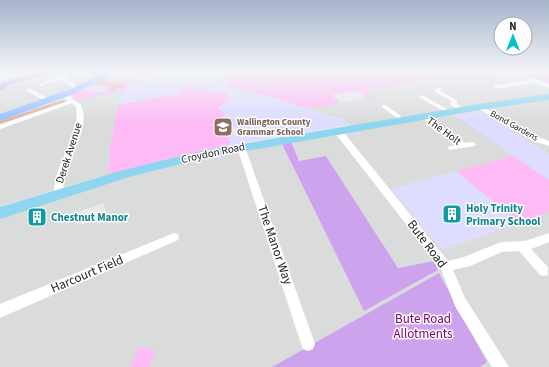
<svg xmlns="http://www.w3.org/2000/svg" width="549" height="367" viewBox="0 0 549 367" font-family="'Source Sans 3',sans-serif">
	<rect width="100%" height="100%" fill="#e2e6f0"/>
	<!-- residential -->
	<path fill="#dadcdc" d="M 34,71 L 93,71 L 94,75 L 92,76 L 91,79 L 78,87 L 0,116 L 0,80 Z
		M 522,72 L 549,85 L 549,367 L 0,367 L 0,213 L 73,190 L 178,164 L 282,144 L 364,311 L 438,270 L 434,261 L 398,268 L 326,156 L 299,161 L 291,142 L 357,132 L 344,120 L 305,108 L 333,105 L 373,96 L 365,90 L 454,76 L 473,78 Z
		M 121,93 L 109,154 L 109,174 L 0,206 L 0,129 L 76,101 L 98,95 Z"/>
	<!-- education -->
	<path fill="#dedcff" d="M 165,71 L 226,71 L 227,88 L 188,82 L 275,98 L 343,121 L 348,125 L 275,136 L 230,145 L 109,174 L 109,154 L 121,93 L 135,81 L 152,80 L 158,73 Z
		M 481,111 L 549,154 L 549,180 L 454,115 Z
		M 456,171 L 519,223 L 442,250 L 391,189 Z"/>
	<!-- grass -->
	<path fill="#cda3ee" d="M 45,71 L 55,71 L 8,85 L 5,89 L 0,90 L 0,84 Z
		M 291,142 L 299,161 L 326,156 L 398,268 L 434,261 L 438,270 L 364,311 L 282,144 Z
		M 439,273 L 487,362 L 480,367 L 272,367 Z"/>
	<!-- park -->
	<path fill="#febbf5" d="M 118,71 L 165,71 L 158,73 L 152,80 L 135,81 L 121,93 L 98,95 L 76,101 L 72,98 L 72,94 L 81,90 L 104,92 L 106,90 L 101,89 L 104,87 L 100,86 L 86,88 Z
		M 226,71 L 549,71 L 549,85 L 522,72 L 473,78 L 454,76 L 366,90 L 374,97 L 320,107 L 305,108 L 276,98 L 227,88 Z
		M 190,86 L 192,90 L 201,89 L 226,92 L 229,99 L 218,108 L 226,114 L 212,124 L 214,128 L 227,134 L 230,145 L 109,174 L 109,154 L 118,105 L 181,93 L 181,87 Z
		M 513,156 L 549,180 L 549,212 L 519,223 L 456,171 Z
		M 139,347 L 155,350 L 149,367 L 130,367 Z"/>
	<!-- parking -->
	<path fill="#e9e9e9" d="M 123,73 L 158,73 L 152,80 L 112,78 L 116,74 Z
		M 358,91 L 367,98 L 341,103 L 332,95 Z
		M 222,124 L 251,132 L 242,135 L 243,138 L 216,127 Z
		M 103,203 L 107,215 L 81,225 L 78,212 Z"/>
	<!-- water -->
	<path fill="#e1b19f" d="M 105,78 L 109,78 L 108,80 L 101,83 L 121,83 L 125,86 L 118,89 L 109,92 L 111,88 L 110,86 L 99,84 L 92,86 Z
		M 62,100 L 65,100 L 65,102 L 0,124 L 0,121 Z"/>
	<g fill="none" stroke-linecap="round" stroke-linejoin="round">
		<!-- stream -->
		<path stroke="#e1b19f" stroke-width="1.5" d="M 96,73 L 105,78"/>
		<!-- river -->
		<path fill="#e1b19f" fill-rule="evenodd" d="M 91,71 L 126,71 L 122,73 L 96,75 L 93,75 Z"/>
		<!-- minor -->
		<path fill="#fff" fill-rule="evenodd" d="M 24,71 L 32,71 L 0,81 L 0,77 Z
			M 63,71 L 67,71 L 67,80 L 74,83 L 80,90 L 79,91 L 75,91 L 70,85 L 59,80 L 41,86 L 38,84 L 57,77 L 62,77 Z
			M 532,77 L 549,84 L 549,88 L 534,83 L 496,89 L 493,87 L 496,85 L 530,80 L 530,78 Z
			M 29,88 L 51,100 L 52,101 L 47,102 L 27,91 L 27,89 Z
			M 437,88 L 441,88 L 441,91 L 458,101 L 456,103 L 464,109 L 464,111 L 460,111 L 451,105 L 450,104 L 452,101 L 435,92 L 434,91 Z
			M 65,93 L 81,105 C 91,127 71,152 65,173 C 63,181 63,187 64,195 L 59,198 L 54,195 C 53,163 81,138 76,107 L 72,103 L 0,129 L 0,125 L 68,101 L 62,95 Z
			M 422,95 L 451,111 L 452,112 L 447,113 L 420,98 L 419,97 Z
			M 382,105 L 386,105 L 406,120 L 405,121 L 401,121 L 382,107 Z
			M 479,105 L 539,137 L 549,141 L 549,146 L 533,141 L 477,108 L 476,107 Z
			M 423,114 L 465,143 L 472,142 L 476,144 L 475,146 L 449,150 L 448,148 L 449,146 L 457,145 L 421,117 L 420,116 Z
			M 335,129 L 341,129 L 448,261 L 464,257 L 501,242 L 525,241 L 549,233 L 549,242 L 531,249 L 548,267 L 548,275 L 544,276 L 540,275 L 519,251 L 502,252 L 470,266 L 453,270 L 465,298 L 509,367 L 492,367 L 455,306 L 441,269 L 335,133 Z
			M 238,145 L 241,145 L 245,147 L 315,344 L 313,349 L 308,351 L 303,349 L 301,344 L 237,147 Z
			M 174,233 L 178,234 L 179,237 L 178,240 L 0,318 L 0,304 Z"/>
		<!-- primary -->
		<path fill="#98bfff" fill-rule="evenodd" d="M 108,71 L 118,71 L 74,94 L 0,121 L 0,114 L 68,90 Z"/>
		<!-- trunk -->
		<path fill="#8ed6f0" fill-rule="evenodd" d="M 549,94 L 549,100 L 479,110 L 201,159 L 129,177 L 0,219 L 0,207 L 120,171 L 201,151 L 479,104 Z"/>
	</g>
	<!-- sky -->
	<linearGradient id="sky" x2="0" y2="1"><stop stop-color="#a5b3cb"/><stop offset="0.58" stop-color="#f2f4f8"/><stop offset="1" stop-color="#f2f4f8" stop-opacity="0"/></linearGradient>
	<rect width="549" height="122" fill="url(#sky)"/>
	<!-- icons -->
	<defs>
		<symbol id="school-square" viewBox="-11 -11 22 22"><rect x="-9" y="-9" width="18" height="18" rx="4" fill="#8d6e63" stroke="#fff"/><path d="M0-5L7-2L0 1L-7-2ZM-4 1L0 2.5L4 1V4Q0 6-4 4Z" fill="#fff"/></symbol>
		<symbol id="building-square" viewBox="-11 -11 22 22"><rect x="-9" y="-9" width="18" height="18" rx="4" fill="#0f9aa8" stroke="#fff"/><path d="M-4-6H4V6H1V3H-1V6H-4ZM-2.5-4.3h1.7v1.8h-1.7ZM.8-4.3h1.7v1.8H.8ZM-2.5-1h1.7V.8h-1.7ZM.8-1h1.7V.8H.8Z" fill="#fff"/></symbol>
	</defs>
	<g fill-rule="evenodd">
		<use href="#school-square" x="212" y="116" width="22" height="22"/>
		<use href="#building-square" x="441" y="203" width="22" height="22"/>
		<use href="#building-square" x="26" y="206" width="22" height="22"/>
	</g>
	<g text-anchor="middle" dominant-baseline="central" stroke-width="3" stroke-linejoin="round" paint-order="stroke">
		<!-- far-education labels -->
		<g font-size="9" font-weight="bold" fill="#785e54" stroke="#fff" text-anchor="start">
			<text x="237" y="122">Wallington County<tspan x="237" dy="10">Grammar School</tspan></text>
		</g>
		<!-- far-street labels -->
		<g font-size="9" fill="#1d1d1d" stroke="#fff">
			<text transform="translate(514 126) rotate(29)">Bond Gardens</text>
		</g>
		<!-- street labels -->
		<g font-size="11" fill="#1d1d1d" stroke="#fff">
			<text transform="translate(444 131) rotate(36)">The Holt</text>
			<text transform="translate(69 153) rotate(-72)">Derek Avenue</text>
			<text transform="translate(213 153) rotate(-12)">Croydon Road</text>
		</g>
		<!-- culture labels -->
		<g font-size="11" font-weight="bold" fill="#0d838f" stroke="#fff" text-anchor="start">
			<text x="466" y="208">Holy Trinity<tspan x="466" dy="13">Primary School</tspan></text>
			<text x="51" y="217">Chestnut Manor</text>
		</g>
		<!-- near-street labels -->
		<g font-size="13" fill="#1d1d1d" stroke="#fff">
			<text transform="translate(427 244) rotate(53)">Bute Road</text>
			<text transform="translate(275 245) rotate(71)">The Manor Way</text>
			<text transform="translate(87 274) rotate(-23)">Harcourt Field</text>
		</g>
		<!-- near-park labels -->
		<g font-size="13" fill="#850273" stroke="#fff">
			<text x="423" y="319">Bute Road<tspan x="423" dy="15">Allotments</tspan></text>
		</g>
	</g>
	<!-- north arrow -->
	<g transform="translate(513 36)"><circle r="19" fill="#ffffff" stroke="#a5a5a5"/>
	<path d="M0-3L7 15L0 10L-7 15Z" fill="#00c0cb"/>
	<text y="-6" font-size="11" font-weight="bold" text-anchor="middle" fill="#1d1d1d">N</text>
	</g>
</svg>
